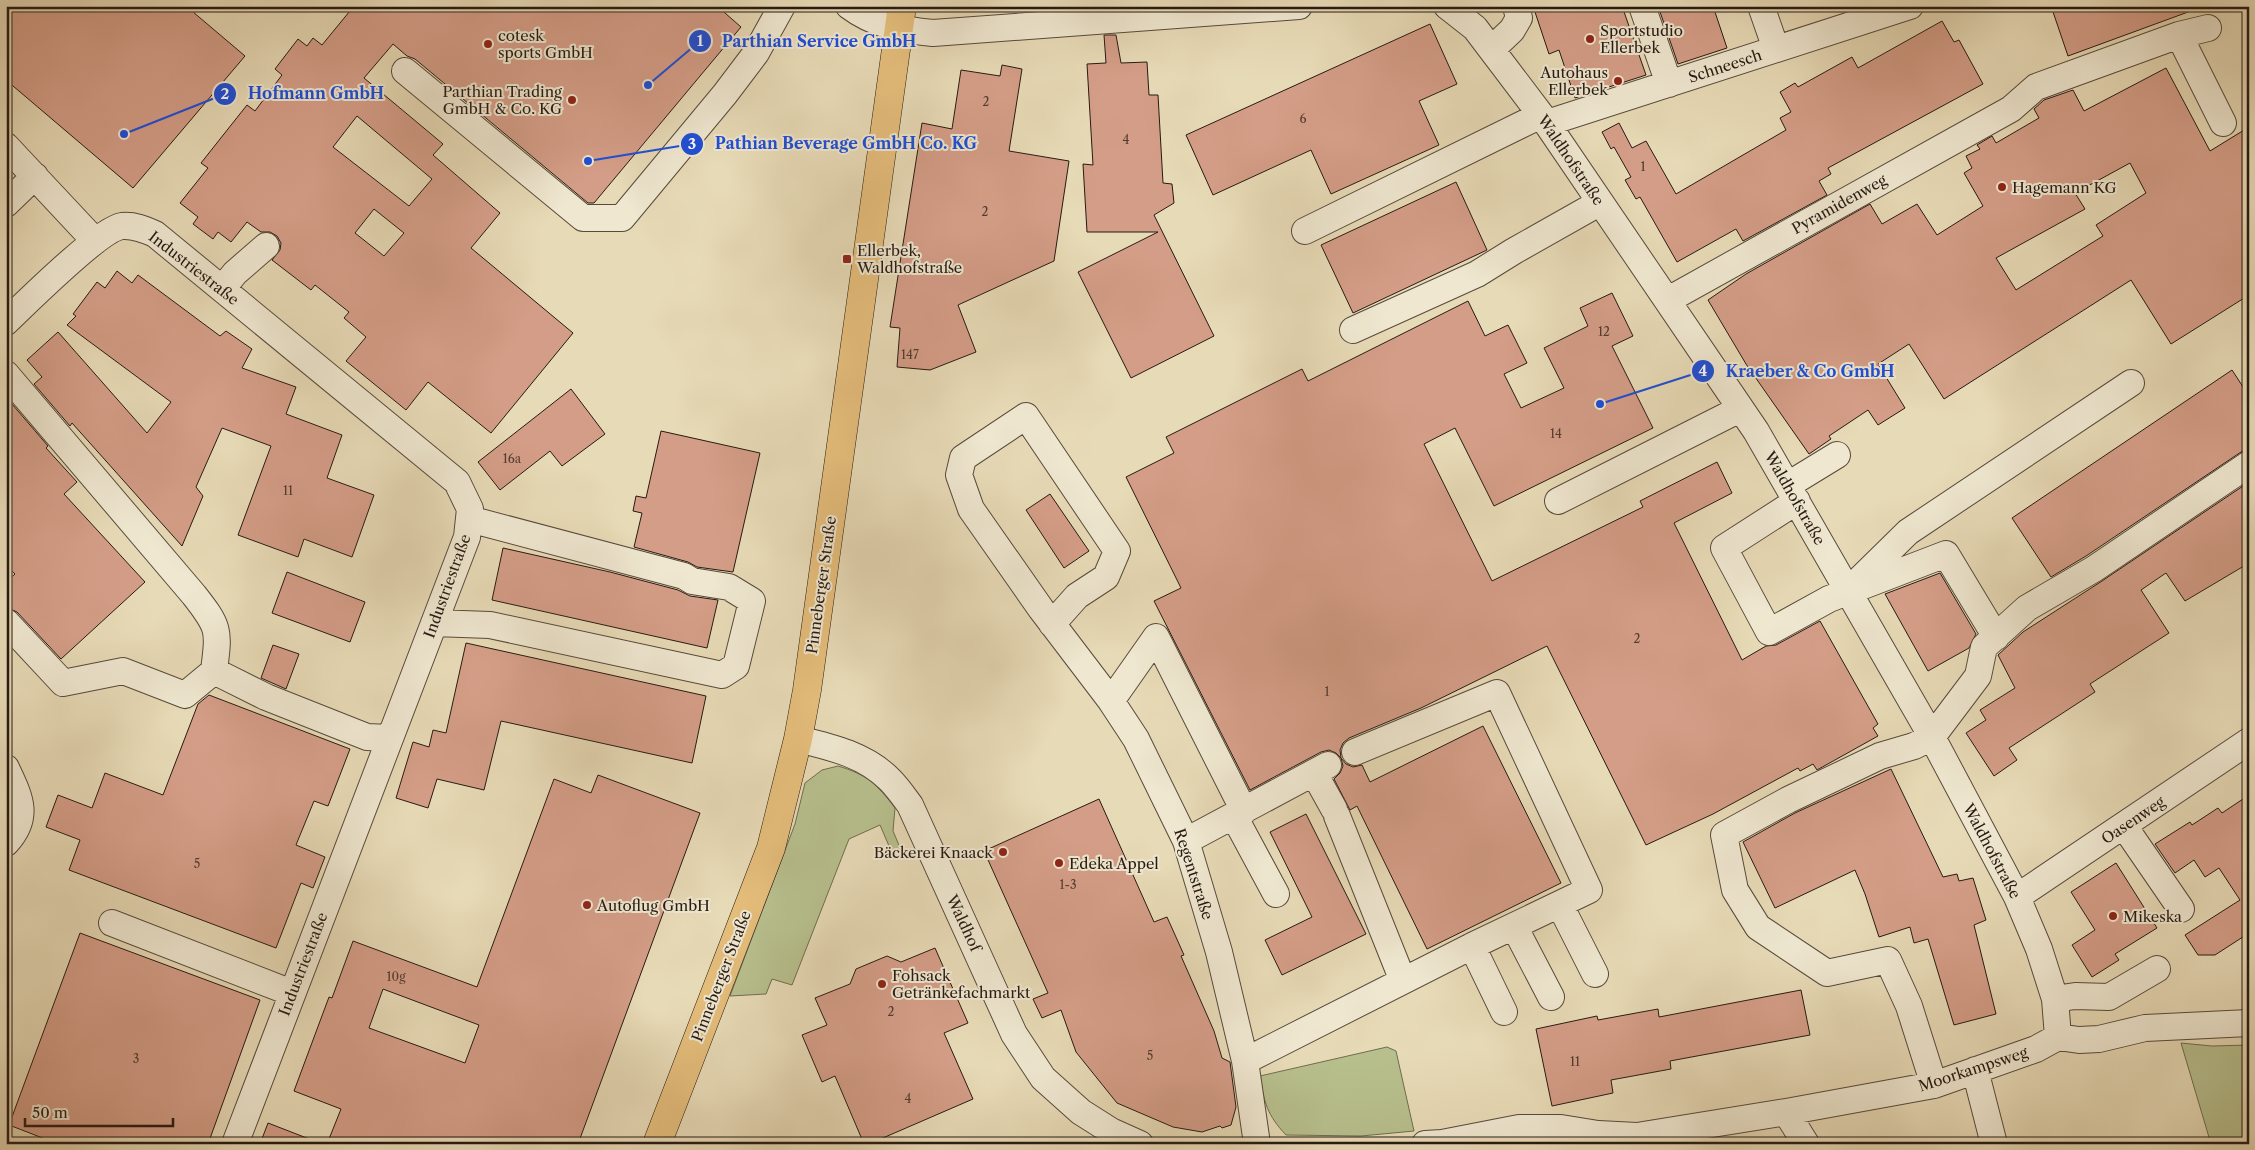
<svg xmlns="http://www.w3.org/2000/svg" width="2255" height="1150" viewBox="0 0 2255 1150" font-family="'Libre Caslon Text',serif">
	<rect width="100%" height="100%" fill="#e7dab6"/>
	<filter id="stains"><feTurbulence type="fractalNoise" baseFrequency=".004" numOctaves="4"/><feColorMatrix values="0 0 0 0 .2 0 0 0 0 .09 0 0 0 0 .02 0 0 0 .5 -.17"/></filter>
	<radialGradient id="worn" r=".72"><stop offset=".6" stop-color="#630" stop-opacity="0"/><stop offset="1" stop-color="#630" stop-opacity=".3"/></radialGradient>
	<!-- green -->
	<path fill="#b7bf8d" stroke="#6f6c50" d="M 838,766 C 866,774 878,785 895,808 L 893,831 L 901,850 L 892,853 L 880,825 L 849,839 L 792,985 L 772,979 L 766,994 L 730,996 L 795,824 L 805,783 L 822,770 Z
		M 2181,1043 L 2212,1046 L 2249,1045 L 2249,1144 L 2211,1144 Z
		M 1387,1047 L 1396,1051 L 1414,1131 L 1361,1136 L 1286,1135 C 1267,1115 1264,1102 1260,1076 Z"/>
	<!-- building -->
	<path fill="#d49d87" stroke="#271a13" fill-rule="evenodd" d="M 6,6 L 186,6 L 245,56 L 133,188 L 6,80 Z
		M 354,6 L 717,6 L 741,27 L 594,203 L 588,203 L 415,59 L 407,56 L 393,44 L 364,78 L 443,144 L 433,155 L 500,213 L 471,248 L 573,333 L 491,433 L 428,382 L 406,410 L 346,361 L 366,337 L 344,318 L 349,312 L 315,285 L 311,290 L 272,260 L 280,250 L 281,243 L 277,236 L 270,232 L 261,232 L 247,222 L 231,242 L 218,232 L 213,239 L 193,224 L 198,217 L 180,203 L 208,168 L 201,163 L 247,105 L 255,111 L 282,75 L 275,69 L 298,39 L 307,46 L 313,38 L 322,45 ZM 357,116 L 432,179 L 409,206 L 333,147 ZM 374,209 L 404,233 L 384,256 L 355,233 Z
		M 1533,6 L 1622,6 L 1646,75 L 1575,98 L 1559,50 L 1549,54 Z
		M 1658,6 L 1713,6 L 1727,48 L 1678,64 Z
		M 2051,6 L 2198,6 L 2199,8 L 2068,56 Z
		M 1942,21 L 1954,42 L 1959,40 L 1983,84 L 1828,168 L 1831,174 L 1819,181 L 1827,195 L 1743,241 L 1736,229 L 1677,262 L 1640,197 L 1636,199 L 1625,180 L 1631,177 L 1614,147 L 1611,149 L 1602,132 L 1619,123 L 1632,148 L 1646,141 L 1676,194 L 1786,130 L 1780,118 L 1791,112 L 1780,92 L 1795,83 L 1798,87 L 1852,57 L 1858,68 Z
		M 1430,24 L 1457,84 L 1419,101 L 1439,145 L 1331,194 L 1311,150 L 1213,195 L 1186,135 Z
		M 1104,35 L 1116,35 L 1121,63 L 1147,62 L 1149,95 L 1158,95 L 1163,183 L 1172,184 L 1174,203 L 1154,215 L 1214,336 L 1131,378 L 1078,272 L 1158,232 L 1087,232 L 1083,164 L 1093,165 L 1087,64 L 1106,63 Z
		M 1002,65 L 1022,69 L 1009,151 L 1069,161 L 1054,261 L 958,305 L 976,352 L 930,370 L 897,367 L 900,328 L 890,327 L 922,123 L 952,129 L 961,70 L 1000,76 Z
		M 2166,68 L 2210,151 L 2249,127 L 2249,295 L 2171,344 L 2131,280 L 1944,399 L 1909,344 L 1878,364 L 1905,408 L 1878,425 L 1868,410 L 1829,436 L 1831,439 L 1809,454 L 1746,364 L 1708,300 L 1746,274 L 1870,204 L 1882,224 L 1917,204 L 1937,235 L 1983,206 L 1964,173 L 1972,168 L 1966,156 L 1980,149 L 1977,145 L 1992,136 L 1996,143 L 2039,118 L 2034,109 L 2044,100 L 2073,90 L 2084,111 ZM 2130,163 L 2146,193 L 2096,225 L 2103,236 L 2016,290 L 1996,258 L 2085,209 L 2075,193 Z
		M 1456,182 L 1487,250 L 1353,313 L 1321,245 Z
		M 117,271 L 132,283 L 138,275 L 220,336 L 226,331 L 252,349 L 242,368 L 296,387 L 286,414 L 342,435 L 327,478 L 374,495 L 352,557 L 304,539 L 298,557 L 238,535 L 271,446 L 222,428 L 196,487 L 203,496 L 182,546 L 72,423 L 70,426 L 34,384 L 42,377 L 27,360 L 58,332 L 147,433 L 171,402 L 67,325 L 76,316 L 73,314 L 97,282 L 105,288 Z
		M 1612,293 L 1633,336 L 1612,346 L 1653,428 L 1494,506 L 1455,428 L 1424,444 L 1492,581 L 1643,507 L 1640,501 L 1717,462 L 1732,493 L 1674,523 L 1742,660 L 1766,646 L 1776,645 L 1820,621 L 1878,724 L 1873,728 L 1878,736 L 1817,770 L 1813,764 L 1800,771 L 1798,768 L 1713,814 L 1646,845 L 1547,646 L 1421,708 L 1349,738 L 1343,743 L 1340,750 L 1341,758 L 1346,764 L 1353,767 L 1362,765 L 1370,782 L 1483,726 L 1561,883 L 1427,949 L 1357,806 L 1350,810 L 1334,779 L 1340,773 L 1343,766 L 1341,758 L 1336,753 L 1329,750 L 1321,752 L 1250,790 L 1154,601 L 1181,588 L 1126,477 L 1174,453 L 1166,437 L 1302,369 L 1308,381 L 1468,301 L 1485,336 L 1508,325 L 1527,363 L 1504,374 L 1521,408 L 1564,388 L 1544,348 L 1588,326 L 1580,308 Z
		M 2232,370 L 2249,396 L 2249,449 L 2241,452 L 2086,556 L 2051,577 L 2012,518 Z
		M 571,389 L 605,434 L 562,466 L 550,451 L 500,490 L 478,462 Z
		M 6,397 L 48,446 L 46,448 L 77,482 L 64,494 L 145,582 L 61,659 L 17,612 L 6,607 L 6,582 L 15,574 L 6,565 Z
		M 661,431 L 760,453 L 733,572 L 697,567 L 688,562 L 634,547 L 642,513 L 633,511 L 636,496 L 646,498 Z
		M 2249,482 L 2249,563 L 2185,601 L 2166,573 L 2141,590 L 2169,633 L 2090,684 L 2095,692 L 2009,748 L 2017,760 L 1994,776 L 1966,733 L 1986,720 L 1980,710 L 2015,688 L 1998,655 L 2023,632 L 2102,581 Z
		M 1050,494 L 1089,551 L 1064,568 L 1026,510 Z
		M 503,548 L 610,572 L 678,590 L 690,596 L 718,600 L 707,648 L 492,600 Z
		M 287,572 L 365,602 L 350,642 L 272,613 Z
		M 1940,573 L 1976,634 L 1969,648 L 1928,671 L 1885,594 Z
		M 466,643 L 706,696 L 692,763 L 501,721 L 484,790 L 437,779 L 428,808 L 396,798 L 413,742 L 429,747 L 433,730 L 446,733 Z
		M 273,645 L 299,654 L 286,689 L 261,678 Z
		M 209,695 L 350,749 L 328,806 L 314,801 L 296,845 L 325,857 L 313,888 L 301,883 L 276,948 L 69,870 L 80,840 L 46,827 L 58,795 L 92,808 L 105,773 L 163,795 L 198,704 Z
		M 1891,769 L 1943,877 L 1957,874 L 1959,881 L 1973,878 L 1986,920 L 1974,925 L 1996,1014 L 1954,1025 L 1928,939 L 1914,943 L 1910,927 L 1879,937 L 1865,894 L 1855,870 L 1775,908 L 1743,842 L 1795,813 Z
		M 598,775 L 700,813 L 578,1144 L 327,1144 L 341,1109 L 294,1091 L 329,997 L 332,998 L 353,941 L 477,987 L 554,779 L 591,793 ZM 383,989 L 479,1025 L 465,1063 L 369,1028 Z
		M 2249,795 L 2249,933 L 2215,955 L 2198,955 L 2185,935 L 2240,900 L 2219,868 L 2205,877 L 2194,860 L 2175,873 L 2155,844 L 2190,822 L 2192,825 L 2218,808 L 2222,813 Z
		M 1099,799 L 1154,922 L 1167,917 L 1184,955 L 1181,956 L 1214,1031 L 1222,1058 L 1230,1062 L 1236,1107 L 1231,1125 L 1222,1128 L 1220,1126 L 1202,1132 L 1173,1127 L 1117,1103 L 1076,1052 L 1061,1010 L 1042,1018 L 1033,999 L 1048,993 L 984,851 Z
		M 1306,814 L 1366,934 L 1282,975 L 1265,940 L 1312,917 L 1270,832 Z
		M 2116,863 L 2157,928 L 2115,954 L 2119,960 L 2092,977 L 2072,945 L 2095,930 L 2071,892 Z
		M 80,933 L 260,1000 L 208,1144 L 58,1144 L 9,1125 Z
		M 935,948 L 968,1023 L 944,1033 L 973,1099 L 869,1144 L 864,1144 L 835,1076 L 822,1082 L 802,1035 L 827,1025 L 815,998 L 850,984 L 856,969 L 887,956 L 901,962 Z
		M 1801,990 L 1810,1035 L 1670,1061 L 1671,1069 L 1611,1080 L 1613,1093 L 1552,1106 L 1536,1029 L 1597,1016 L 1598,1020 L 1658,1009 L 1659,1017 Z
		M 268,1123 L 317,1142 L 317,1144 L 260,1144 Z"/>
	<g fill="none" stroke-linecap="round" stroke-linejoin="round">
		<defs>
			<path id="minor" d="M 849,6 C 874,25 903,30 933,33 L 1299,6
				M 1447,6 L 1475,28 L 1541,115 L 1756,431 L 1932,737 L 2017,897 L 2039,949 L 2055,999 L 2058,1037
				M 1642,6 L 1669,84
				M 1761,6 L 1776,49
				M 2179,35 L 2223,123
				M 1492,49 L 1512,30 L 1519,18 L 1516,6
				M 405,71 L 583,218 L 622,218 L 725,94 L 756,53 L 782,6
				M 1547,123 L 1910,6
				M 6,146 L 95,241
				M 6,204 L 35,176
				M 1305,231 L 1541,115
				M 222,289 L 235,273 L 266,246
				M 1668,300 L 2011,109 L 2036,87 L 2179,35 L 2208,28
				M 6,322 C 26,303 100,229 122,226 C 134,225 144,229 155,234 L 457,482 L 470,509 L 467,537 L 235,1144
				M 1353,330 L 1477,274 L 1514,251 L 1599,203
				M 6,374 L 194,595 C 220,628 219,630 214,671
				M 1788,485 L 1837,455
				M 1558,501 L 1740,409
				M 1797,501 L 1724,548 L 1769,632 L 1829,599 L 1946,554 L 1996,637
				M 1853,586 L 1908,532 L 2131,383
				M 6,622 L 63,683 L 123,671 L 185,695 L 214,671 L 266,697 L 367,737 L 390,738
				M 434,623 L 490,625 L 722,675 L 736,666 L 752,601 L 729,587 L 692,581 L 684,576 L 469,519
				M 1052,624 L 1077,596 L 1106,577 L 1117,551 L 1026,416 L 963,458 L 959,475 L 971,509 L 1041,609 L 1111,701 L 1136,739 L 1186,841 L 1219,952 L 1245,1061 L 1257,1144
				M 1111,701 L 1156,637 L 1244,811
				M 798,739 C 831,747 866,755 890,780 C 898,788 904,797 910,805 L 1014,1034 L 1043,1078 L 1081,1112 L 1111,1131 L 1140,1144
				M 6,768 C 19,796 31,816 6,843
				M 1314,773 L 1334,809
				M 1234,816 L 1276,894
				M 1337,816 L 1403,981
				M 2124,826 L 2181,909
				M 1186,841 L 1328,765
				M 2017,897 L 2249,741
				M 1560,905 L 1595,974
				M 112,923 L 292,993
				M 1514,926 L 1551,997
				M 1472,946 L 1504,1012
				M 2055,999 L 2075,996 L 2109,997 L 2157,969
				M 1245,1061 L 1472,946 L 1589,890 L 1497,693 L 1355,752
				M 1975,1070 L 1994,1144
				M 1934,1085 L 1909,1006 L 1888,960 L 1827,973 L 1758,927 L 1735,890 L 1724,835 L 1788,800 L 1880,756 L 1914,746 L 1932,737 L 1978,676 L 1984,647 L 2027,608 L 2094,569 L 2249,464
				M 1786,1112 L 1806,1144
				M 1425,1144 L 1442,1143 L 1519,1128 L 1561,1128 L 1598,1134 L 1637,1136 L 1786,1112 L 1934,1085 L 2036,1049 L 2058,1037 L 2079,1040 L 2099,1039 L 2145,1028 L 2249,1023"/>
			<path id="major" d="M 657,1144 L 771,848 L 798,739 L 807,690 L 902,6"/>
		</defs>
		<!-- minor casing -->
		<use href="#minor" stroke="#574a3c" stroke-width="28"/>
		<!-- major casing -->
		<use href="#major" stroke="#271a13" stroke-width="29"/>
		<!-- minor -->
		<use href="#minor" stroke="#efe7d0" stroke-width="26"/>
		<!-- major -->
		<use href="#major" stroke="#e4bd7b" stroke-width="28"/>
	</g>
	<!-- markers -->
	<g fill="#8f2418" stroke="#efe7d0" stroke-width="2">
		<circle cx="1590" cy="39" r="5"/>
		<circle cx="488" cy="44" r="5"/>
		<circle cx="1618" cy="81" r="5"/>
		<circle cx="572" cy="100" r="5"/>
		<circle cx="2002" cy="187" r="5"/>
		<rect x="842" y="254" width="10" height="10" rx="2.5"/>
		<circle cx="1003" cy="852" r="5"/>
		<circle cx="1059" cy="863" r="5"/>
		<circle cx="587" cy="905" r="5"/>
		<circle cx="2113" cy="916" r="5"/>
		<circle cx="882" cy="984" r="5"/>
	</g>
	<g text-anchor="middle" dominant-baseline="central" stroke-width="4" stroke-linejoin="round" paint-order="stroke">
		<!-- number labels -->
		<g font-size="12" fill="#523b30">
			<text x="986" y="101">2</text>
			<text x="1303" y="118">6</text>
			<text x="1126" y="139">4</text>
			<text x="1643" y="166">1</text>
			<text x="985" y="211">2</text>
			<text x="1604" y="331">12</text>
			<text x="910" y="354">147</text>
			<text x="1556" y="433">14</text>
			<text x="512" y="458">16a</text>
			<text x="288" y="490">11</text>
			<text x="1637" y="638">2</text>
			<text x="1327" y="691">1</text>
			<text x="197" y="863">5</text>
			<text x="1068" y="884">1-3</text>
			<text x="396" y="976">10g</text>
			<text x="891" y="1011">2</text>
			<text x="1150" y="1055">5</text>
			<text x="136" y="1058">3</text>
			<text x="1575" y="1061">11</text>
			<text x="908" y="1098">4</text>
		</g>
		<!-- poi labels -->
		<g font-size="15" fill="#271a13" stroke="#efe7d0" text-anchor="start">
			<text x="1600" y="30">Sportstudio<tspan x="1600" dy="17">Ellerbek</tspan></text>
			<text x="498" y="35">cotesk<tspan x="498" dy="17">sports GmbH</tspan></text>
			<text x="1608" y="72" text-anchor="end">Autohaus<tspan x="1608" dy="17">Ellerbek</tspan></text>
			<text x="562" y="91" text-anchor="end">Parthian Trading<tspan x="562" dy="17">GmbH &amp; Co. KG</tspan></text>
			<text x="2012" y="187">Hagemann KG</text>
			<text x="857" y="250">Ellerbek,<tspan x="857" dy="17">Waldhofstraße</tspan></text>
			<text x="993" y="852" text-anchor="end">Bäckerei Knaack</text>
			<text x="1069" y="863">Edeka Appel</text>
			<text x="597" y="905">Autoflug GmbH</text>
			<text x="2123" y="916">Mikeska</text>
			<text x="892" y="975">Fohsack<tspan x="892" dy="17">Getränkefachmarkt</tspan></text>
		</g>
		<!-- street labels -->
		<g font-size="15" fill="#271a13" stroke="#efe7d0">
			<text transform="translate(1725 66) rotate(-18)">Schneesch</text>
			<text transform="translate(1571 160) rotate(56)">Waldhofstraße</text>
			<text transform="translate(1839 204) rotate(-29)">Pyramidenweg</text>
			<text transform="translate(194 268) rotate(38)">Industriestraße</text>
			<text transform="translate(1795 498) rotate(60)">Waldhofstraße</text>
			<text transform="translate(821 585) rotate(-82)">Pinneberger Straße</text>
			<text transform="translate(447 586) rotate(-70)">Industriestraße</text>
			<text transform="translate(2133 820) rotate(-34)">Oasenweg</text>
			<text transform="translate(1992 851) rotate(62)">Waldhofstraße</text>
			<text transform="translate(1194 874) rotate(72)">Regentstraße</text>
			<text transform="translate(964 923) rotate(65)">Waldhof</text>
			<text transform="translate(303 964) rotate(-69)">Industriestraße</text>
			<text transform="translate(721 976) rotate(-69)">Pinneberger Straße</text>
			<text transform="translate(1973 1069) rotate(-18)">Moorkampsweg</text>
		</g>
	</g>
	<!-- callouts -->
	<path fill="none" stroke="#1d4ed8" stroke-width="2" d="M648 85L700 41M124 134L225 94M588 161L692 144M1600 404L1703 371"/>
	<g fill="#1d4ed8" stroke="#efe7d0" stroke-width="2">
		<circle cx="648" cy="85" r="5"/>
		<circle cx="124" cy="134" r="5"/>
		<circle cx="588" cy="161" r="5"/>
		<circle cx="1600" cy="404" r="5"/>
		<circle cx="700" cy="41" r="12"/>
		<circle cx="225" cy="94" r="12"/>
		<circle cx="692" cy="144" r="12"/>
		<circle cx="1703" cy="371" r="12"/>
	</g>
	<g font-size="15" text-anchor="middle" font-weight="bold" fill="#fff">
		<text x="700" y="46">1</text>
		<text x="225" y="99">2</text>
		<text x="692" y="149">3</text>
		<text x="1703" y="376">4</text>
	</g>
	<g font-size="16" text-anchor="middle" font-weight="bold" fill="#1d4ed8" stroke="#efe7d0" stroke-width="4" stroke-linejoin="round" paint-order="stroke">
		<text x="819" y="47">Parthian Service GmbH</text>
		<text x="316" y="99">Hofmann GmbH</text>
		<text x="846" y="149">Pathian Beverage GmbH Co. KG</text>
		<text x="1810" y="377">Kraeber &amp; Co GmbH</text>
	</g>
	<!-- margin -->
	<rect width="2255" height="1150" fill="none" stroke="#e7dab6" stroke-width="25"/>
	<rect x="8" y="8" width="2240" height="1135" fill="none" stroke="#271a13" stroke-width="2.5"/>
	<rect x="12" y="12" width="2230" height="1125" fill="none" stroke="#271a13"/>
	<!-- scale -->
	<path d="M25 1118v8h148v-8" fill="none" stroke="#271a13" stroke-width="2.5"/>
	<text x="32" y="1118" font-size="15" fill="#271a13" stroke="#efe7d0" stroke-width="4" paint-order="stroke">50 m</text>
	<rect width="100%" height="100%" filter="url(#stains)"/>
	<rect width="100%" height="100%" fill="url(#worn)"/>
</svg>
